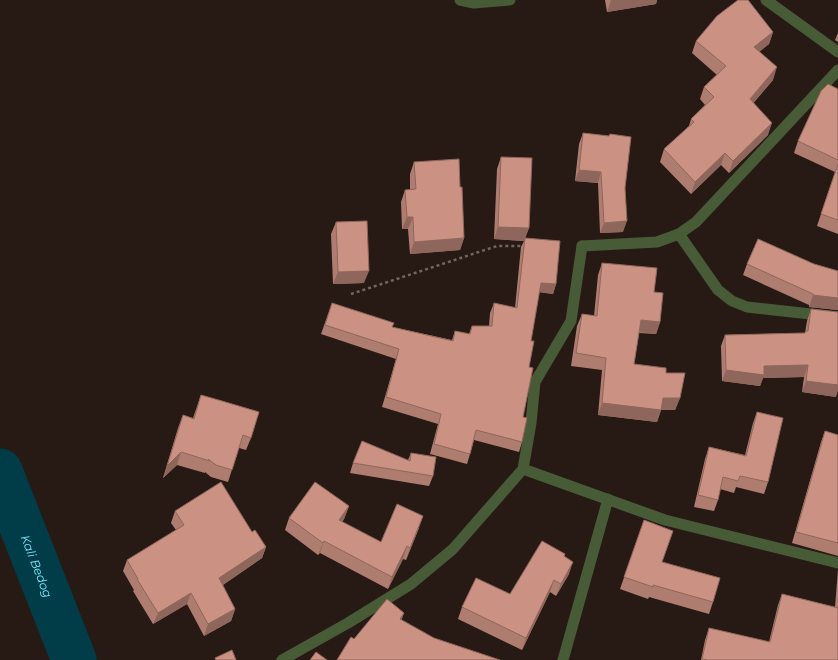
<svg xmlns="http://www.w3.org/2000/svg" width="838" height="660" viewBox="0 0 838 660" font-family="Montserrat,sans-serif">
	<rect width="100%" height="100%" fill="#271a15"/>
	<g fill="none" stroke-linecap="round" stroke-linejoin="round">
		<!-- river -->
		<path stroke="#003d48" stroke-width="45" id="s1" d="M 0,471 L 74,660"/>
		<!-- path -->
		<path stroke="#726661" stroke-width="2.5" stroke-dasharray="3 3" stroke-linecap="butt" d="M 351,294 L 497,246 L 524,246"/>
		<!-- service -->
		<path stroke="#485b37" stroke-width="11" d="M 679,234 L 718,290 L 732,301 L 747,307 L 838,317
			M 582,246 L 657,242 L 679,234 L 696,222 L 838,70
			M 563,660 L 608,499"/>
		<!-- minor -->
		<path stroke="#485b37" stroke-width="11" d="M 460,0 L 474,3 L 510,0
			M 766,0 L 838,52
			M 523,469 L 665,520 L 838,563
			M 282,660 L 348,623 L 411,584 L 453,549 L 523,469 L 531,423 L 535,382 L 571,321 L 582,246"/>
	</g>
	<!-- wall -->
	<path fill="#af7d70" d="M 605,0 L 657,0 L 656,4 L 607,12 Z
		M 773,32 L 769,44 L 759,52 L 773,80 L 753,103 L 768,135 L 729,173 L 721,165 L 691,194 L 660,162 L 664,149 L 689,126 L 691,119 L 705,105 L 700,99 L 704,87 L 717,75 L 692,53 L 696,41 Z
		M 838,33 L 838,42 L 835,40 Z
		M 838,89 L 838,234 L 817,226 L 835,172 L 794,153 L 798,141 Z
		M 583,133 L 609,136 L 610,134 L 625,188 L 623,232 L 600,233 L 598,183 L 575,181 L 579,144 Z
		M 501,157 L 529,228 L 525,238 L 556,284 L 553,294 L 539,292 L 531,341 L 529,367 L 523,417 L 522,442 L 519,452 L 474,440 L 470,454 L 467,464 L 430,454 L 438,424 L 382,407 L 396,359 L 321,334 L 332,303 L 392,327 L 452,340 L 455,331 L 469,334 L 472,326 L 489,326 L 490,313 L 494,303 L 515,308 L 521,247 L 524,241 L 494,239 L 497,169 Z
		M 414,162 L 460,187 L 464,238 L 460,250 L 410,254 L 408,229 L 402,229 L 401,202 L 405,190 L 410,190 L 410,174 Z
		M 336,222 L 364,283 L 333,284 L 331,234 Z
		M 602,263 L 654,292 L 660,322 L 656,334 L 639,333 L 634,364 L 666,373 L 680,398 L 675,410 L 661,410 L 657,422 L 598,415 L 602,370 L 571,366 L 577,326 L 582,314 L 594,316 L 598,275 Z
		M 747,264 L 814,264 L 838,271 L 838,310 L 809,307 L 809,305 L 743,275 Z
		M 811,309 L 836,397 L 802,392 L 804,377 L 763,378 L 760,386 L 722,381 L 721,346 L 725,335 L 805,333 L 807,321 Z
		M 201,395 L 251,438 L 246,450 L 239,448 L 228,482 L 211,477 L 205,472 L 205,473 L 177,465 L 163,478 L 178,428 L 183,415 L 193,418 Z
		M 757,412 L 768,482 L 764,494 L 736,487 L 734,493 L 720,489 L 718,500 L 714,511 L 694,507 L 705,459 L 709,447 L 745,455 L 753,423 Z
		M 825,431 L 838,435 L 838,556 L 792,543 L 821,442 Z
		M 411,453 L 433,476 L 429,486 L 350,473 L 353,463 L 408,460 Z
		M 349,506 L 344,519 L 342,522 L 381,542 L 419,528 L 406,560 L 403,559 L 388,589 L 320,553 L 318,555 L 285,530 L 289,518 Z
		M 175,511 L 252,532 L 266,547 L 262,558 L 223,585 L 235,609 L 231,621 L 204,636 L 187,604 L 153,624 L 133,591 L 134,590 L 123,571 L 127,560 L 176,530 L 171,523 Z
		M 644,520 L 662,562 L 713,602 L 709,614 L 649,597 L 648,599 L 620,589 Z
		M 565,554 L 564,557 L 569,574 L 556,596 L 550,592 L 522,650 L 458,619 L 462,607 L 510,594 Z
		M 838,569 L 838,660 L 701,660 L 705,640 L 709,628 L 769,642 L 778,605 L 782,594 L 835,607 Z"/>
	<!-- shaded-wall -->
	<path fill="#8e665b" d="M 611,0 L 657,0 L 656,4 L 607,12 Z
		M 773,32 L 769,44 L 749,60 L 754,47 Z
		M 777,67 L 773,80 L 746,112 L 750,99 Z
		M 772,123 L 768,135 L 729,173 L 733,161 Z
		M 725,153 L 721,165 L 691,194 L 695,182 Z
		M 579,170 L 601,172 L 598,183 L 575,181 Z
		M 407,217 L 413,217 L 408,229 L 402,229 Z
		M 627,221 L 623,232 L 600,233 L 604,223 Z
		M 498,227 L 529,228 L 524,241 L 525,238 L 524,241 L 494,239 Z
		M 464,238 L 460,250 L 410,254 L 414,242 Z
		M 369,271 L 364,283 L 333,284 L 338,272 Z
		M 541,283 L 556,284 L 553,294 L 538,292 Z
		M 813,295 L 838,298 L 838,310 L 809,307 Z
		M 641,320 L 660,322 L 656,334 L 637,332 Z
		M 808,365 L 804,377 L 763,378 L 760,386 L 722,381 L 726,370 L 764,366 Z
		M 806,381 L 838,385 L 838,391 L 836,397 L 802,392 Z
		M 663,398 L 680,398 L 675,410 L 661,410 L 657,422 L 598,415 L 602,403 Z
		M 181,452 L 177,465 L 163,478 L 167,466 Z
		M 349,506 L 344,519 L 335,532 L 339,520 Z
		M 423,516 L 419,528 L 406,560 L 410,548 Z
		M 324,541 L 320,553 L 318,555 L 323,543 Z
		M 407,546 L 403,559 L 388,589 L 392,577 Z
		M 266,547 L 262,558 L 215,590 L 219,578 Z
		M 573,562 L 569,574 L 556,596 L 561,584 Z
		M 554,580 L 550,592 L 522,650 L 526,638 Z
		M 191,593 L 187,604 L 153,624 L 158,613 Z
		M 235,609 L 231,621 L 204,636 L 208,624 Z
		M 404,613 L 400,625 L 400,619 Z"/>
	<!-- building -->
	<path fill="#cb9182" stroke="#8e665b" d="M 738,0 L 748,0 L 773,32 L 754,47 L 777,67 L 750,99 L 772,123 L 733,161 L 725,153 L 695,182 L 664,149 L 694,122 L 691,119 L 714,97 L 704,87 L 726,66 L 696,41 L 717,16 Z
		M 828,84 L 838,89 L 838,160 L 798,141 L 821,91 Z
		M 583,133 L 609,136 L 610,134 L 631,137 L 625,188 L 627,221 L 604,223 L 601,172 L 579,170 Z
		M 501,157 L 532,158 L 529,228 L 498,227 Z
		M 459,159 L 460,187 L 462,187 L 464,238 L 414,242 L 413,217 L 407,217 L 405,190 L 416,189 L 414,162 Z
		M 838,164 L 838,220 L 821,214 Z
		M 367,221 L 369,271 L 338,272 L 336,222 Z
		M 525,238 L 560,241 L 556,284 L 541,283 L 531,341 L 534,341 L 529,367 L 533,368 L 523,417 L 527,418 L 522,442 L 476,430 L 470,454 L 434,444 L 441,414 L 386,397 L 399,349 L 325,325 L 332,303 L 394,323 L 392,327 L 453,341 L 455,331 L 470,334 L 472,326 L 492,326 L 494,303 L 517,308 Z
		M 758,239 L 814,264 L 838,271 L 838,298 L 813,295 L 813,294 L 747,264 Z
		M 602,263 L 657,268 L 654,292 L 663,293 L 660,322 L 641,320 L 634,364 L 666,368 L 666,373 L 685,373 L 680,398 L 663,398 L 661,410 L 602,403 L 606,358 L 576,353 L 582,314 L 597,316 Z
		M 811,309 L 838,312 L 838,385 L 806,381 L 808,365 L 764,366 L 764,375 L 726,370 L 725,335 L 805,333 L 806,331 L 808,331 Z
		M 201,395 L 222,401 L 259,412 L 251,438 L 243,435 L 232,470 L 216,465 L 208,459 L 210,461 L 181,452 L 167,466 L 183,415 L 194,419 Z
		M 757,412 L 783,418 L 768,482 L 740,476 L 738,481 L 723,477 L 718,500 L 698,495 L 709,447 L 746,456 Z
		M 825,431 L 838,435 L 838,543 L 796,532 Z
		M 362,441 L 410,461 L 411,453 L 436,457 L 433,476 L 353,463 Z
		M 221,482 L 252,532 L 255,530 L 266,547 L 219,578 L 235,609 L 208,624 L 191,593 L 158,613 L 137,579 L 138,579 L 127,560 L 184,525 L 175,511 Z
		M 315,482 L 349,506 L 339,520 L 381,542 L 397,504 L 423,516 L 410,548 L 407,546 L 392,577 L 324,541 L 323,543 L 289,518 Z
		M 644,520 L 673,531 L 662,562 L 720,578 L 713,602 L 653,585 L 653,587 L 624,577 Z
		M 542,541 L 565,554 L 564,556 L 573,562 L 561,584 L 554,580 L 526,638 L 462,607 L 476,578 L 510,594 Z
		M 782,594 L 838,608 L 838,660 L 708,660 L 702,659 L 709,628 L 770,642 Z
		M 387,599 L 404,613 L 400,619 L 434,638 L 500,660 L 337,660 L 351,637 L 354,639 Z
		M 232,650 L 236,660 L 216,660 L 215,658 Z
		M 316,652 L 327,660 L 310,660 Z"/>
	<g text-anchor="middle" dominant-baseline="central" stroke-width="4" stroke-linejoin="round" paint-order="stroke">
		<!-- water labels -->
		<g font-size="12" font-style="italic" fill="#7ae5fe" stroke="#1e110c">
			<text stroke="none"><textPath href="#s1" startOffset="102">Kali Bedog</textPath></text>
		</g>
	</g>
</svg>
